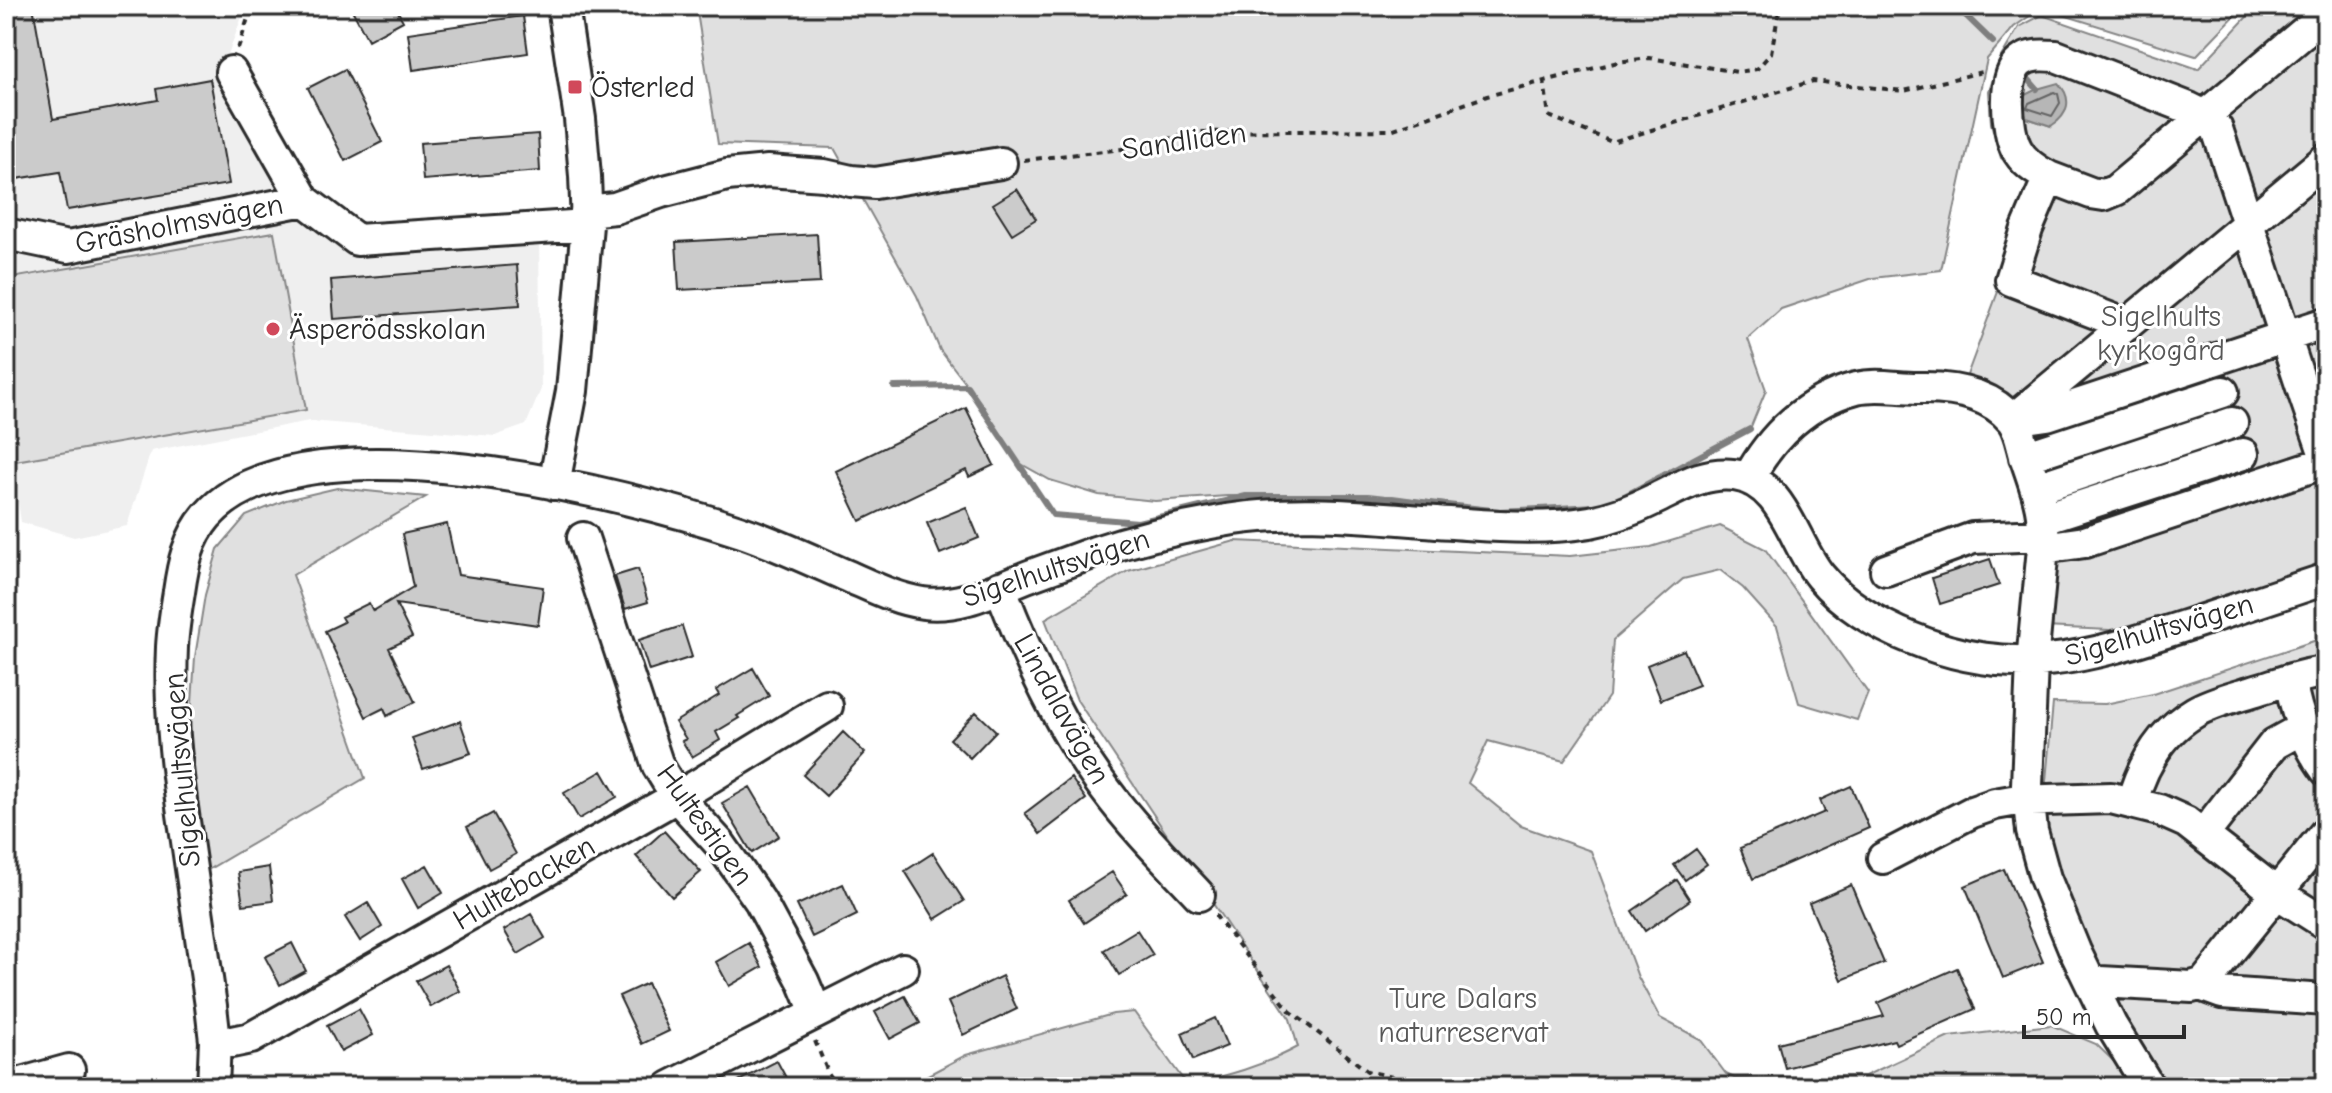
<svg xmlns="http://www.w3.org/2000/svg" width="2332" height="1093" viewBox="0 0 2332 1093" font-family="'Comic Neue',sans-serif">
	<rect width="100%" height="100%" fill="#fff"/>
	<filter id="ink" filterUnits="userSpaceOnUse"><feTurbulence type="fractalNoise" baseFrequency=".0125" numOctaves="2"/><feDisplacementMap in="SourceGraphic" scale="16" xChannelSelector="R" yChannelSelector="G"/><feConvolveMatrix kernelMatrix="1 2 1 2 8 2 1 2 1" color-interpolation-filters="sRGB"/></filter>
	<g filter="url(#ink)">
		<!-- built -->
		<path fill="#efefef" d="M 6,6 L 246,6 L 220,76 L 300,217 L 351,253 L 539,240 L 541,389 L 526,425 L 495,436 L 309,421 L 151,451 L 127,526 L 74,537 L 21,522 L 6,422 L 6,268 L 15,253 L 6,194 Z"/>
		<!-- green -->
		<path fill="#e0e0e0" stroke="#868686" stroke-width="2" fill-rule="evenodd" d="M 696,6 L 2244,6 L 2196,56 L 2041,8 L 2014,27 L 1987,59 L 1941,270 L 1873,278 L 1781,309 L 1748,339 L 1766,390 L 1750,429 L 1631,496 L 1591,512 L 1530,515 L 1393,496 L 1227,496 L 1155,501 L 1099,495 L 1050,480 L 1016,461 L 984,407 L 940,350 L 917,296 L 834,148 L 718,144 Z
			M 2257,6 L 2326,6 L 2326,565 L 2136,626 L 2110,630 L 2044,627 L 2039,467 L 1966,378 L 2039,181 L 2001,158 L 1991,123 L 1989,91 L 2001,57 L 2019,27 L 2042,15 L 2198,69 ZM 2036,90 L 2051,126 L 2027,118 L 2028,94 Z
			M 274,232 L 306,410 L 15,461 L 6,411 L 6,279 Z
			M 337,488 L 426,497 L 293,575 L 365,778 L 204,872 L 190,733 L 195,657 L 205,595 L 218,549 L 246,516 L 286,500 Z
			M 1720,526 L 1765,549 L 1868,693 L 1857,720 L 1799,703 L 1777,626 L 1743,588 L 1720,570 L 1683,579 L 1613,640 L 1609,696 L 1564,761 L 1488,741 L 1468,783 L 1521,826 L 1591,851 L 1638,977 L 1660,1018 L 1700,1039 L 1726,1074 L 1734,1078 L 1865,1076 L 1949,1037 L 2051,1025 L 2096,1044 L 2140,1087 L 905,1087 L 966,1055 L 1113,1014 L 1134,1012 L 1187,1085 C 1226,1076 1263,1066 1298,1047 L 1290,1019 L 1077,700 L 1045,619 L 1128,571 L 1235,541 L 1570,556 L 1651,547 Z
			M 2326,637 L 2326,993 L 2099,978 L 2065,897 L 2045,827 L 2046,781 L 2053,703 L 2105,704 L 2153,694 Z
			M 2116,999 L 2326,1009 L 2326,1087 L 2158,1087 L 2112,1004 Z"/>
		<!-- water -->
		<path fill="#b6b6b6" stroke="#7e7e7e" stroke-width="2" d="M 2058,83 C 2073,98 2069,115 2051,126 L 2027,118 L 2016,112 L 2015,100 L 2037,89 Z"/>
		<g fill="none" stroke-linecap="round" stroke-linejoin="round">
			<!-- shore -->
			<path stroke="#636363" stroke-width="2" d="M 2054,92 L 2058,94 L 2060,103 L 2052,116 L 2027,108 L 2029,103 Z"/>
			<!-- stream -->
			<path stroke="#7e7e7e" stroke-width="6" d="M 1956,6 L 1993,42
				M 2024,74 L 2037,89
				M 894,387 L 967,386 L 1053,515 L 1138,522 L 1246,496 L 1368,496 L 1500,511 L 1597,506
				M 1619,499 L 1750,429"/>
		</g>
		<!-- building -->
		<path fill="#cbcbcb" stroke="#2b2b2b" stroke-width="2" d="M 6,6 L 33,6 L 53,119 L 158,100 L 156,89 L 210,79 L 229,184 L 67,210 L 60,172 L 16,179 L 6,125 Z
			M 350,6 L 395,6 L 403,21 L 368,40 Z
			M 523,16 L 528,53 L 413,70 L 408,33 Z
			M 345,69 L 382,142 L 345,161 L 308,88 Z
			M 538,134 L 540,171 L 423,180 L 420,143 Z
			M 1017,189 L 1036,219 L 1012,234 L 993,204 Z
			M 817,234 L 820,283 L 679,290 L 676,242 Z
			M 517,265 L 520,305 L 334,319 L 331,280 Z
			M 966,408 L 994,465 L 969,477 L 966,470 L 860,521 L 836,471 Z
			M 966,507 L 979,538 L 940,554 L 927,523 Z
			M 447,524 L 458,575 L 543,587 L 538,625 L 396,604 L 412,637 L 389,648 L 415,702 L 387,716 L 384,708 L 366,717 L 325,631 L 344,622 L 341,617 L 369,603 L 373,611 L 413,587 L 402,534 Z
			M 1990,559 L 1999,585 L 1940,604 L 1932,578 Z
			M 638,569 L 648,602 L 625,609 L 615,576 Z
			M 682,626 L 692,657 L 649,671 L 639,640 Z
			M 1684,650 L 1699,685 L 1661,700 L 1647,665 Z
			M 753,668 L 769,696 L 737,716 L 739,718 L 716,732 L 720,740 L 692,757 L 682,741 L 686,739 L 675,722 L 719,695 L 716,690 Z
			M 976,712 L 996,731 L 970,758 L 950,739 Z
			M 460,721 L 471,753 L 423,769 L 412,738 Z
			M 843,732 L 865,753 L 826,796 L 803,775 Z
			M 602,771 L 617,797 L 579,819 L 564,793 Z
			M 1071,778 L 1086,799 L 1040,834 L 1025,813 Z
			M 1851,786 L 1869,828 L 1753,879 L 1740,848 L 1825,812 L 1820,800 Z
			M 750,787 L 779,836 L 752,853 L 722,803 Z
			M 493,813 L 516,854 L 489,869 L 467,827 Z
			M 664,831 L 701,872 L 672,897 L 636,856 Z
			M 1696,849 L 1707,864 L 1685,880 L 1674,865 Z
			M 933,853 L 964,901 L 935,919 L 905,871 Z
			M 427,865 L 443,893 L 418,908 L 402,879 Z
			M 269,867 L 273,901 L 243,905 L 238,872 Z
			M 2004,869 L 2043,962 L 2003,978 L 1965,886 Z
			M 1112,872 L 1127,894 L 1084,923 L 1069,900 Z
			M 1677,880 L 1690,900 L 1645,931 L 1632,911 Z
			M 843,884 L 857,915 L 812,937 L 797,905 Z
			M 1851,885 L 1884,963 L 1842,980 L 1809,903 Z
			M 368,903 L 382,927 L 360,941 L 345,917 Z
			M 531,914 L 545,938 L 518,954 L 504,930 Z
			M 1137,930 L 1153,955 L 1119,975 L 1104,950 Z
			M 292,943 L 306,971 L 280,985 L 265,957 Z
			M 749,943 L 762,967 L 729,986 L 716,962 Z
			M 446,965 L 460,991 L 431,1007 L 416,981 Z
			M 1957,968 L 1975,1009 L 1896,1044 L 1894,1040 L 1785,1068 L 1778,1043 L 1884,1016 L 1878,1003 Z
			M 1002,976 L 1017,1009 L 963,1035 L 948,1002 Z
			M 647,983 L 669,1031 L 642,1044 L 619,996 Z
			M 905,996 L 920,1023 L 890,1039 L 875,1012 Z
			M 359,1009 L 373,1035 L 341,1052 L 327,1026 Z
			M 1215,1018 L 1227,1046 L 1193,1060 L 1182,1033 Z
			M 777,1061 L 791,1087 L 727,1087 Z"/>
		<g fill="none" stroke-linecap="round" stroke-linejoin="round">
			<defs>
				<path id="minor" d="M 231,72 L 304,200
					M 2049,177 L 2091,193 L 2104,195 L 2116,190 L 2326,14
					M 586,211 L 615,208 L 661,192 L 727,175 L 768,171 L 824,175 L 851,181 L 875,183 L 1001,163
					M 6,234 L 68,247 L 304,200 L 357,240 L 587,225
					M 2127,325 L 2011,280 L 2027,229 L 2049,177 C 2035,170 2023,162 2016,148 C 2007,130 2002,76 2020,62 C 2030,54 2043,55 2056,56 L 2189,108 L 2205,116 L 2217,129 L 2305,397
					M 2326,390 L 2305,397 L 2326,458
					M 2018,419 L 2047,415 L 2326,323
					M 2012,420 L 2326,159
					M 2025,457 L 2223,392
					M 1748,479 C 1771,436 1807,401 1856,388 C 1877,383 1897,388 1917,388 C 1950,387 1989,392 2012,420 C 2020,430 2022,447 2026,459 C 2038,495 2045,510 2043,548 L 2085,542 L 2326,462
					M 554,484 L 572,391 L 587,225 L 585,176 L 580,119 L 563,6
					M 2037,488 L 2232,423
					M 2044,518 L 2243,454
					M 583,538 L 658,766 L 677,797 L 720,844 L 760,901 L 803,981 L 816,1012
					M 2043,548 L 2032,662 L 2027,785 L 2032,831 L 2045,878 L 2075,951 L 2111,1025 L 2149,1087
					M 1886,570 L 1973,538 L 2043,535
					M 1000,587 C 1027,657 1060,729 1105,789 C 1133,827 1167,861 1199,895
					M 2290,680 C 2296,712 2306,744 2326,770
					M 2132,802 C 2142,766 2161,732 2195,712 C 2212,702 2234,697 2253,691 C 2277,684 2301,674 2326,672
					M 2203,835 L 2274,744 L 2303,728
					M 1883,858 L 1972,812 L 1995,804 L 2012,801 L 2111,798 L 2159,810 L 2186,822 L 2277,893 L 2326,924
					M 2092,985 L 2100,982 L 2192,987 L 2204,983 L 2326,832
					M 2200,985 L 2222,993 L 2326,1000
					M 215,1041 L 232,1042 L 251,1038 L 696,786 L 827,706
					M 11,1086 L 69,1070
					M 213,1087 L 215,1041 L 211,1006 C 203,951 195,896 187,841 C 177,776 169,712 172,647 C 173,629 176,610 179,592 C 183,564 188,538 207,516 C 299,410 626,493 742,532 C 777,544 811,560 845,575 C 871,586 895,599 923,603 C 960,608 995,589 1029,576 C 1051,568 1073,560 1095,552 C 1134,539 1175,529 1216,522 C 1297,506 1383,519 1465,524 C 1506,527 1549,529 1590,522 C 1612,518 1635,509 1655,499 C 1680,487 1705,471 1734,475 C 1784,482 1793,543 1820,576 C 1843,604 1878,625 1911,638 C 2017,682 2092,656 2194,623 C 2238,608 2282,594 2326,579
					M 670,1087 L 903,969"/>
			</defs>
			<!-- minor casing -->
			<use href="#minor" stroke="#2b2b2b" stroke-width="36"/>
			<!-- path -->
			<path stroke="#2b2b2b" stroke-width="4" stroke-dasharray="6 6" stroke-linecap="butt" d="M 238,49 L 252,6
				M 1544,80 L 1549,116 L 1612,142 L 1813,81 L 1904,91 L 1986,71
				M 1024,160 L 1131,148 L 1198,132 L 1391,130 L 1487,96 L 1618,62 L 1649,58 L 1738,72 L 1757,69 L 1771,53 L 1780,6
				M 1215,915 L 1290,1011 L 1367,1071 L 1393,1077 L 1395,1087
				M 6,1025 L 16,1058
				M 815,1041 L 834,1087"/>
			<!-- minor -->
			<use href="#minor" stroke="#fff" stroke-width="30"/>
		</g>
	</g>
	<!-- markers -->
	<g fill="#d1495b" stroke="#fff" stroke-width="3">
		<rect x="567" y="79" width="16" height="16" rx="4"/>
		<circle cx="273" cy="329" r="8"/>
	</g>
	<g text-anchor="middle" dominant-baseline="central" stroke-width="6" stroke-linejoin="round" paint-order="stroke">
		<!-- poi labels -->
		<g font-size="30" fill="#2b2b2b" stroke="#fff" text-anchor="start">
			<text x="591" y="87">Österled</text>
			<text x="289" y="329">Äsperödsskolan</text>
		</g>
		<!-- street labels -->
		<g font-size="30" fill="#2b2b2b" stroke="#fff">
			<text transform="translate(1184 141) rotate(-8)">Sandliden</text>
			<text transform="translate(179 224) rotate(-11)">Gräsholmsvägen</text>
			<text transform="translate(1056 568) rotate(-18)">Sigelhultsvägen</text>
			<text transform="translate(2159 630) rotate(-16)">Sigelhultsvägen</text>
			<text transform="translate(1062 709) rotate(61)">Lindalavägen</text>
			<text transform="translate(182 770) rotate(-95)">Sigelhultsvägen</text>
			<text transform="translate(705 825) rotate(54)">Hultestigen</text>
			<text transform="translate(524 883) rotate(-30)">Hultebacken</text>
		</g>
		<!-- park labels -->
		<g font-size="30" fill="#585858" stroke="#fff">
			<text x="2161" y="316">Sigelhults<tspan x="2161" dy="34">kyrkogård</tspan></text>
			<text x="1463" y="998">Ture Dalars<tspan x="1463" dy="34">naturreservat</tspan></text>
		</g>
	</g>
	<!-- margin -->
	<rect width="2332" height="1093" fill="none" stroke="#fff" stroke-width="32"/>
	<rect x="16" y="16" width="2300" height="1061" fill="none" stroke="#2b2b2b" stroke-width="3" filter="url(#ink)"/>
	<!-- scale -->
	<path d="M2024 1025v12h160v-12" fill="none" stroke="#2b2b2b" stroke-width="4"/>
	<text x="2036" y="1025" font-size="24" fill="#2b2b2b" stroke="#ffffff" stroke-width="6" paint-order="stroke">50 m</text>
</svg>
